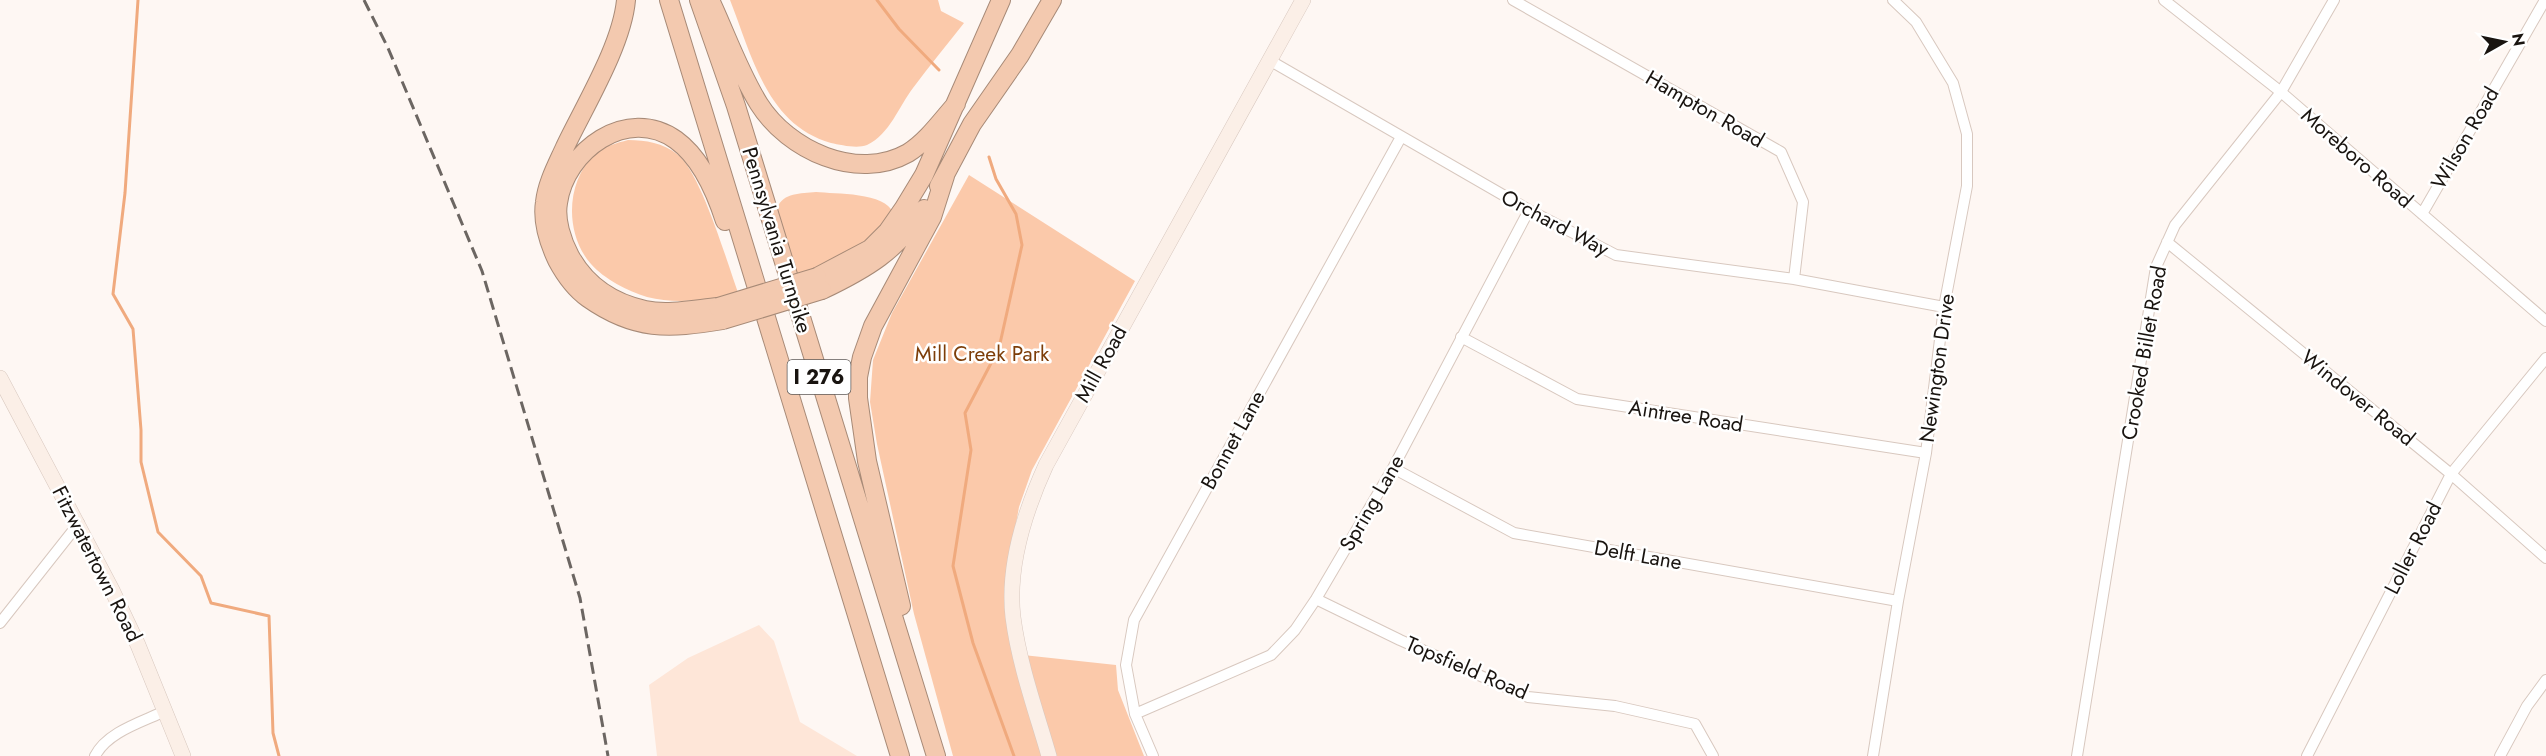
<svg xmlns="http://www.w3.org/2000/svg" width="2546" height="756" viewBox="0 0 2546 756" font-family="Jost,sans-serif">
	<rect width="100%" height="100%" fill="#fef7f3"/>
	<!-- built -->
	<path fill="#fee6d8" d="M 759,625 L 774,641 L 800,722 L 857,756 L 657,756 L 649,685 L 688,658 Z"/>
	<!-- green -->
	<path fill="#fbc9aa" d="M 730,0 L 938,0 L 941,11 L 964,23 C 947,45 929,66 913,88 C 899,106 890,134 867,145 C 857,149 841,145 831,143 C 767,125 752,56 730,0 Z
		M 628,140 C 646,140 663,143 677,154 C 701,172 727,263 739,295 C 708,299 678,305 647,297 C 628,291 604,279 591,264 C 565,235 565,182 595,154 C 604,146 617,143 628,140 Z
		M 969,175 L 1135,281 L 1032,470 L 1019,507 L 1008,568 L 1014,654 L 1116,665 L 1118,690 L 1144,756 L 953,756 L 914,614 L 877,444 L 870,402 L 873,360 L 892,313 Z
		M 816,192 C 835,194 886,192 893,213 L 873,238 L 797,280 L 777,208 C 784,192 800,194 816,192 Z"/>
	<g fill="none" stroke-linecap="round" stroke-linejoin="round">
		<!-- stream -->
		<path stroke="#f0aa7e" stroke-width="3" d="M 138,0 L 125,193 L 113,294 L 133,329 L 141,430 L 141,462 L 158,532 L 201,576 L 211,603 L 269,616 L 273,733 L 279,756
			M 877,0 L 899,29 L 939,70
			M 989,157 L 996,179 L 1016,214 L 1022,245 L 999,348 L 965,413 L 971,450 L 953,566 L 973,643 L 1014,756"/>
		<defs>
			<path id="street" d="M 1513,0 L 1781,152 L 1803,202 L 1794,279
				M 2164,0 L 2281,92 L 2546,321
				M 1269,60 L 1529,210 L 1616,255 L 1794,279 L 1944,307
				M 2422,214 L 2545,0
				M 2167,242 L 2451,474 L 2546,558
				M 1461,337 L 1577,399 L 1926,453
				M 1393,468 L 1514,533 L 1898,601
				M 1316,599 L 1400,640 L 1528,697 L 1615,706 L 1695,724 L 1713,756
				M 0,623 L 79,523
				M 1135,714 L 1271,655 L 1295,630 L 1316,599 L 1393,468 L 1529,210
				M 95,756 C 107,732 142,722 165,711
				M 1153,756 L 1135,714 L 1126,665 L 1134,620 L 1401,137
				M 1873,756 L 1898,601 L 1926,453 L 1944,307 L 1967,186 L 1967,134 L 1953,83 L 1916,22 L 1893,0
				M 2077,756 L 2156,267 L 2175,225 L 2281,92 L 2334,0
				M 2307,756 L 2451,474 L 2546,358
				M 2500,756 L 2527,706 L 2546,680"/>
			<path id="secondary" d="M 0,378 L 112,590 L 138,645 L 183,756
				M 1049,756 C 1036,711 1019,664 1013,617 C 1007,565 1025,511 1046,465 L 1303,0"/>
			<path id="highway" d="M 626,0 C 622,45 585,105 565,147 C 557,165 547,183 545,202 C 542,221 549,243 557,260 C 565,275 574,288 588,298 C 635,331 668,329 723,320
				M 669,0 L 900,756
				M 699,0 L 736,106 L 936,756
				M 710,0 C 726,34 739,72 759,104 C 788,150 857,182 908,153 C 927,141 941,121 956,104
				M 939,186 L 972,124 L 1020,55 L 1052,0
				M 817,277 L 870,249 L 888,231 L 904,208 L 924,175 L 1001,0
				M 822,290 C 866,269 897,251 924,209
				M 718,307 C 696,309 668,315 645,310 C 613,303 586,285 570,256 C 562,241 555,220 558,203 C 565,151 627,105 676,140 C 701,158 716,193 725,221
				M 901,606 L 867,461 L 858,398 L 858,377 L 862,357 L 873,326 L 932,217 L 945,176"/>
		</defs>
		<!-- street casing -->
		<use href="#street" stroke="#d8c8bf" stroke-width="12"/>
		<!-- secondary casing -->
		<use href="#secondary" stroke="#d8c8bf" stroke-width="16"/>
		<!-- highway casing -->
		<use href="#highway" stroke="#a78a77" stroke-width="20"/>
		<!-- street -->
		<use href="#street" stroke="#fff" stroke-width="10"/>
		<!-- secondary -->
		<use href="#secondary" stroke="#fbefe7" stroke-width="15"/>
		<!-- highway -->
		<use href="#highway" stroke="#f3c9af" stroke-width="18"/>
		<!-- rail -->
		<path stroke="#6c6662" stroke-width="3" stroke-dasharray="12 6" stroke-linecap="butt" d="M 364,0 L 388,48 L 482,271 L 580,598 L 608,756"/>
		<defs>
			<path id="highway-bridge" d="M 718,307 L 817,277
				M 723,320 L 822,290"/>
		</defs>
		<!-- highway-bridge casing -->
		<use href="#highway-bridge" stroke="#a78a77" stroke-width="20" stroke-linecap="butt"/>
		<!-- highway-bridge -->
		<use href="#highway-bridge" stroke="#f3c9af" stroke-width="18"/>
	</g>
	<g text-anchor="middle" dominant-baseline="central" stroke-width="5" stroke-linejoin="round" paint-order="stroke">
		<!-- shield labels -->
		<rect fill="#fff" stroke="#5e5a58" stroke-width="1.5" x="787.5" y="360" width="63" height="34" rx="4.5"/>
		<g font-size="20" font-weight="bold" fill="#191410">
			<text x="819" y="377">I 276</text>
		</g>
		<!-- street labels -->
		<g font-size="21" fill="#191410" stroke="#fff">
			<text transform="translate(1705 109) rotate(30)">Hampton Road</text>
			<text transform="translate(2465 138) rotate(-60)">Wilson Road</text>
			<text transform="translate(2357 158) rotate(41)">Moreboro Road</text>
			<text transform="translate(1555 223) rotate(28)">Orchard Way</text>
			<text transform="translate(777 240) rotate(73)">Pennsylvania Turnpike</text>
			<text transform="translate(2144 353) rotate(-80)">Crooked Billet Road</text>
			<text transform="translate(1101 364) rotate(-61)">Mill Road</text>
			<text transform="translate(1937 368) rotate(-82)">Newington Drive</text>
			<text transform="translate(2358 398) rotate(39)">Windover Road</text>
			<text transform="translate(1686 416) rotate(9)">Aintree Road</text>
			<text transform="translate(1233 440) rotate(-61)">Bonnet Lane</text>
			<text transform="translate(1372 503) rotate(-60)">Spring Lane</text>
			<text transform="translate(2413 548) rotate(-63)">Loller Road</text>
			<text transform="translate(1638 555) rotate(10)">Delft Lane</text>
			<text transform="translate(97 564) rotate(63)">Fitzwatertown Road</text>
			<text transform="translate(1467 668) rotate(23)">Topsfield Road</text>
		</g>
		<!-- park labels -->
		<g font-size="21" fill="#7d3e09" stroke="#fff">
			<text x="982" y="354">Mill Creek Park</text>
		</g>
	</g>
	<!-- north arrow -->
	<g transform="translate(2504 42) rotate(81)" stroke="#ffffff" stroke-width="4.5" paint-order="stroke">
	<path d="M0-4.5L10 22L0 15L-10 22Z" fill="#191410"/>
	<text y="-9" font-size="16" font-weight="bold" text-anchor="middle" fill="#191410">N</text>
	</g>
</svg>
